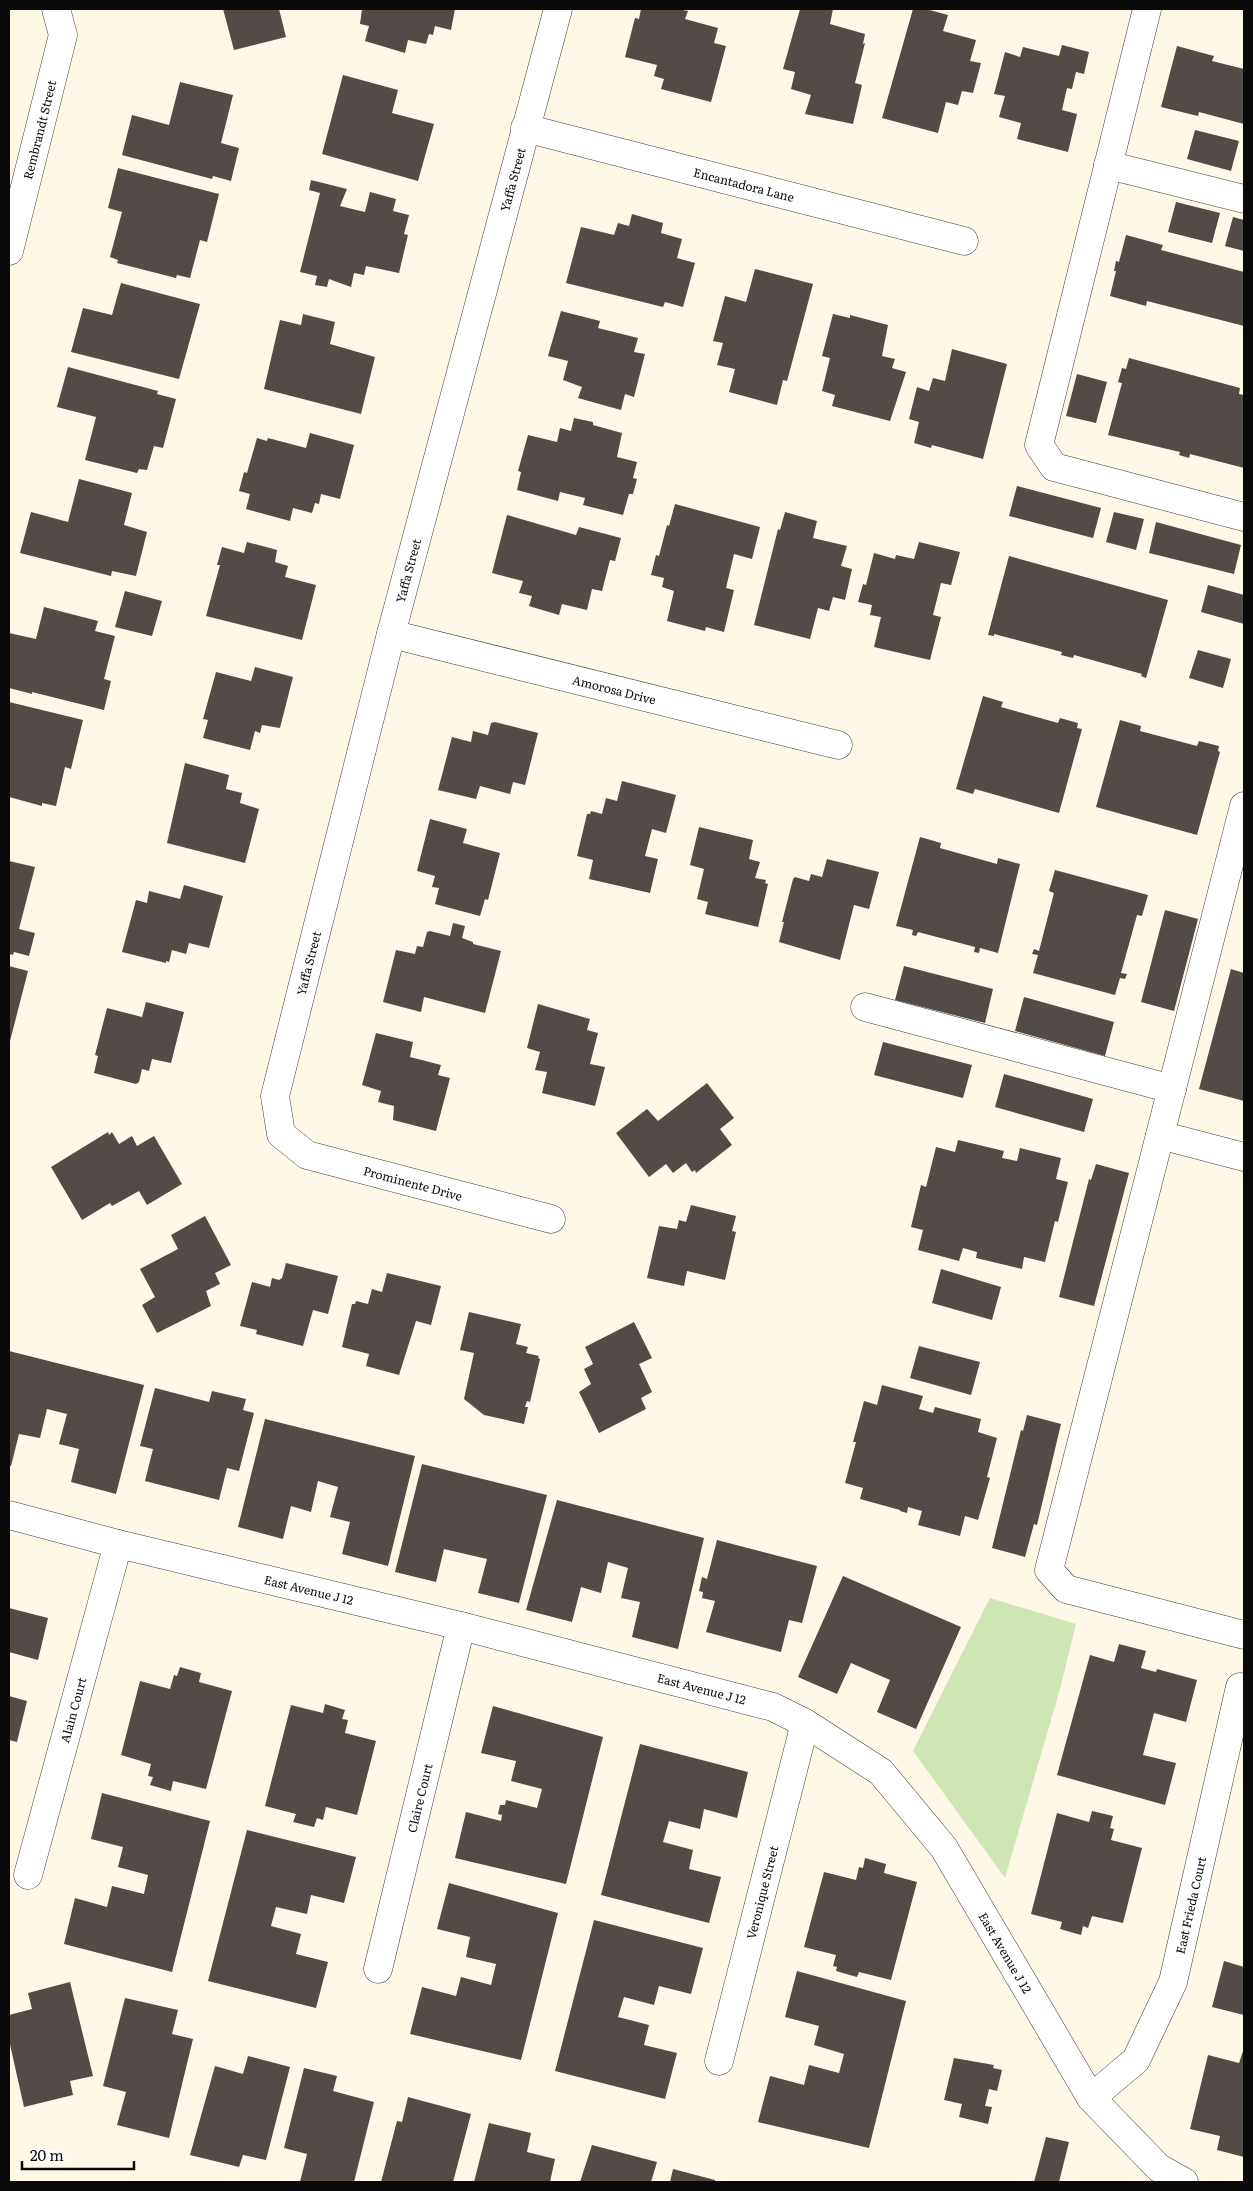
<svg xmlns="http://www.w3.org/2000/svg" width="1253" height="2191" viewBox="0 0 1253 2191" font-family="Literata,serif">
	<rect width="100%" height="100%" fill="#fef9e7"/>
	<!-- green -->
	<path fill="#cfe6b4" d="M 990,1598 L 1076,1624 L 1060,1689 L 1005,1878 L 913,1751 Z"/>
	<!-- building -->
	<path fill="#524b47" d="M 223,9 L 279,9 L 286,37 L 234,50 Z
		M 362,9 L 455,9 L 451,30 L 435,26 L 433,35 L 429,34 L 426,44 L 408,40 L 405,53 L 365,41 L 369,26 L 360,24 Z
		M 641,9 L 677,9 L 688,11 L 685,19 L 718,28 L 714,43 L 726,46 L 711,102 L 661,89 L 664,79 L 654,76 L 657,65 L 625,57 L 635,18 L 639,19 Z
		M 800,9 L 833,9 L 830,24 L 865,34 L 863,44 L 865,43 L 855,83 L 862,85 L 853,124 L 805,114 L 811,95 L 791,89 L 795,72 L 783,69 Z
		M 913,9 L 926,9 L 948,15 L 943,31 L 976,40 L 970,61 L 981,63 L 973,93 L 962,91 L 958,105 L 946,102 L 938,133 L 882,118 Z
		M 1062,45 L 1089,52 L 1084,74 L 1076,72 L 1072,89 L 1067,88 L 1062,110 L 1077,114 L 1068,152 L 1017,139 L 1021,123 L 999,117 L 1005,96 L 994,94 L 1005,52 L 1020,57 L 1023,47 L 1059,56 Z
		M 1177,46 L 1214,56 L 1212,61 L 1244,69 L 1244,124 L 1199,112 L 1198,116 L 1161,107 Z
		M 343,75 L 398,90 L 392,113 L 434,124 L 418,181 L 322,154 Z
		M 180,82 L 233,95 L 221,143 L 239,148 L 231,181 L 213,176 L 212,179 L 122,155 L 132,115 L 169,125 Z
		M 1195,130 L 1239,141 L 1231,171 L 1187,159 Z
		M 118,168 L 219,194 L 207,242 L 200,240 L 190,278 L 177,275 L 176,278 L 117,263 L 118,260 L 110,257 L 122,212 L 108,208 Z
		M 311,180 L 347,189 L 340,206 L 365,212 L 370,192 L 396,199 L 393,211 L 409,215 L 404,234 L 408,235 L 399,273 L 366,266 L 364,275 L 354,273 L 351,287 L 329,279 L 327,287 L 315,285 L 317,276 L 300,272 L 320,193 L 309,190 Z
		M 1176,202 L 1220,213 L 1212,243 L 1168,232 Z
		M 632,214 L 663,223 L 661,233 L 682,239 L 677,258 L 695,263 L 683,307 L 665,302 L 663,307 L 566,283 L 581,227 L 614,235 L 618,223 L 629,226 Z
		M 1233,217 L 1244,220 L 1244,251 L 1225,246 Z
		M 1126,235 L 1163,245 L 1161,250 L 1244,272 L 1244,326 L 1147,301 L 1146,306 L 1110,296 L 1116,271 L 1114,271 L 1116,261 L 1119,262 Z
		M 755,269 L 813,284 L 787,381 L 783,380 L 777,405 L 729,392 L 735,369 L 717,365 L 723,343 L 713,341 L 725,296 L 746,302 Z
		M 121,283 L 200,304 L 179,379 L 71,352 L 83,308 L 112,315 Z
		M 561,311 L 600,321 L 598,328 L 638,338 L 634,352 L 645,354 L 634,397 L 625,394 L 621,410 L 578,398 L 582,387 L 563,380 L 568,361 L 548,356 Z
		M 303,314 L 335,322 L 330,344 L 375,357 L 361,414 L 264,389 L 280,320 L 301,325 Z
		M 833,314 L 850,318 L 850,315 L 888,325 L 882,356 L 895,359 L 892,368 L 906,372 L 890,421 L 832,406 L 835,395 L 822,391 L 830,358 L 822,356 Z
		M 952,349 L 1007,364 L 983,459 L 932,445 L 931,448 L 914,443 L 919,422 L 909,419 L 917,387 L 929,391 L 933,378 L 945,381 Z
		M 1129,358 L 1240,388 L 1239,394 L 1244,395 L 1244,468 L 1190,454 L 1189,458 L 1179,455 L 1180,452 L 1108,435 L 1122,383 L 1118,382 L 1122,368 L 1126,369 Z
		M 68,367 L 158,391 L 157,394 L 176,399 L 163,448 L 154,446 L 147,470 L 139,469 L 137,473 L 85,460 L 96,417 L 57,407 Z
		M 1077,374 L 1107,382 L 1096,423 L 1066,416 Z
		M 574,418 L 593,422 L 593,425 L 622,433 L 617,457 L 637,462 L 633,478 L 637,479 L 633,494 L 629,494 L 623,515 L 583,505 L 585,498 L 560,492 L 558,501 L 517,490 L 521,472 L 518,471 L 528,435 L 557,442 L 560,428 L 571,431 Z
		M 310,433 L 354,445 L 340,499 L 321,494 L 319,504 L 315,503 L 312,513 L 293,508 L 290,521 L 246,509 L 250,494 L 239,491 L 244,472 L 247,473 L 257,438 L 267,441 L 268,438 L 306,448 Z
		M 79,479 L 132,493 L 124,525 L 147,532 L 136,576 L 112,571 L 111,576 L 20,553 L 31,512 L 68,522 Z
		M 1017,486 L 1101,508 L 1093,538 L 1009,516 Z
		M 675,504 L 760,527 L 752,559 L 734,554 L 726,588 L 734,590 L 724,632 L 706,627 L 705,631 L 667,621 L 674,591 L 662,587 L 664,578 L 651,575 L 656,555 L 659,556 L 667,525 L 669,526 Z
		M 785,512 L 817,521 L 813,538 L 847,546 L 841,566 L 852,569 L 845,600 L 833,597 L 829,611 L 818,608 L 810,639 L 754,625 L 778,529 L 780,530 Z
		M 1114,512 L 1144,519 L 1136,550 L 1106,542 Z
		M 507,515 L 576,535 L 579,527 L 621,538 L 615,561 L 610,560 L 602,591 L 592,589 L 587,610 L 562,604 L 559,615 L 529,606 L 532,596 L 519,593 L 523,581 L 492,573 Z
		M 1156,522 L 1241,545 L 1234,574 L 1149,553 Z
		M 247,542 L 277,550 L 275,562 L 288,566 L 285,577 L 316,585 L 302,640 L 206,616 L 220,565 L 217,565 L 222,547 L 244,553 Z
		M 919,542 L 960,552 L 951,585 L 941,583 L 933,615 L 941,617 L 930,660 L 874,647 L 881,617 L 870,615 L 872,605 L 858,602 L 863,584 L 866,585 L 874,553 L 895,559 L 896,555 L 914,559 Z
		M 1009,556 L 1168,600 L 1146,678 L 1141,676 L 1142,674 L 1074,655 L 1073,658 L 1061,655 L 1062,652 L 994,634 L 994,636 L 988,635 Z
		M 1208,585 L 1244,595 L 1244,624 L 1201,612 Z
		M 125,591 L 162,601 L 152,636 L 115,627 Z
		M 44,607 L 98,621 L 95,631 L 115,636 L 104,679 L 111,681 L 104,710 L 32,692 L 32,694 L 9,688 L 9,633 L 36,639 Z
		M 1198,650 L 1231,659 L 1223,688 L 1189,678 Z
		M 255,667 L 293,677 L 280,728 L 262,725 L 260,733 L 255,731 L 250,750 L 203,738 L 208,720 L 203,719 L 216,672 L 251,681 Z
		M 983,696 L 1003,702 L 1001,707 L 1058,723 L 1060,718 L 1078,723 L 1077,728 L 1082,729 L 1059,813 L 975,789 L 973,794 L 956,789 Z
		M 9,702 L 83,720 L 71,769 L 65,767 L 56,806 L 42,803 L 42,806 L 9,797 Z
		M 1120,720 L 1141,726 L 1140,731 L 1197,746 L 1199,741 L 1219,746 L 1218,751 L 1220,752 L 1197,835 L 1096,807 Z
		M 495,722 L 538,733 L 525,785 L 513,782 L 510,794 L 480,786 L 476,799 L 438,790 L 452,737 L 471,742 L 473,731 L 488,735 L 491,723 Z
		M 185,763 L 229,775 L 226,789 L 242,793 L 240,803 L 259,809 L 245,863 L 167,843 Z
		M 622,781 L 676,795 L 666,833 L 652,829 L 645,856 L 658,859 L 650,893 L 589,879 L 593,860 L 577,856 L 587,814 L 590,814 L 591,811 L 602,814 L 606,798 L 617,801 Z
		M 430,819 L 467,829 L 463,843 L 500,853 L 488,900 L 485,899 L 480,916 L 435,904 L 439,888 L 432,887 L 435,876 L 417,871 Z
		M 699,827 L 753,840 L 749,859 L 760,862 L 755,878 L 766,880 L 765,883 L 768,884 L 758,927 L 705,914 L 708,902 L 697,899 L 704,869 L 690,865 Z
		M 920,837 L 941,843 L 940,848 L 997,864 L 998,858 L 1020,864 L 998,953 L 980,948 L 979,953 L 974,952 L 975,947 L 918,932 L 916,936 L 912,935 L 913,930 L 896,926 Z
		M 827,859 L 879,872 L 869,909 L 854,905 L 840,960 L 779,942 L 784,922 L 782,922 L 793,879 L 795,877 L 809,881 L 811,874 L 822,877 Z
		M 9,861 L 35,867 L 19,929 L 35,933 L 29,956 L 14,952 L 13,955 L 9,954 Z
		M 1055,870 L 1148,895 L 1142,916 L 1137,915 L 1121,973 L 1127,974 L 1125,979 L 1120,978 L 1115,995 L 1033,973 L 1038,955 L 1032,954 L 1034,949 L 1039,951 L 1054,893 L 1049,891 Z
		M 184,885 L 223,896 L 209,948 L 189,943 L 186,954 L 172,950 L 169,962 L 166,961 L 166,963 L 122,952 L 136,900 L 147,903 L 149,891 L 180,899 Z
		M 1165,910 L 1198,919 L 1174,1011 L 1141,1002 Z
		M 453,923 L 465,926 L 462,938 L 473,942 L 473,944 L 501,951 L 485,1013 L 424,997 L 421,1012 L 383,1002 L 396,950 L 415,954 L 417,946 L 423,947 L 427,932 L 430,931 L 450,936 Z
		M 9,966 L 28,971 L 9,1045 Z
		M 904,966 L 993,989 L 985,1023 L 895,1000 Z
		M 1231,969 L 1244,973 L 1244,1101 L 1199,1089 Z
		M 1024,997 L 1114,1022 L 1105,1056 L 1015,1031 Z
		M 146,1002 L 184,1012 L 171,1063 L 152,1059 L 149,1071 L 142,1069 L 139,1082 L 136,1084 L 94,1073 L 98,1056 L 95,1055 L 107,1008 L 142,1017 Z
		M 538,1004 L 590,1019 L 587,1030 L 598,1033 L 590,1064 L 605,1067 L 595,1106 L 542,1093 L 547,1072 L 535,1070 L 540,1052 L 527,1048 Z
		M 376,1033 L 413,1042 L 410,1057 L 441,1065 L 438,1075 L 450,1078 L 436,1131 L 393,1120 L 394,1106 L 378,1102 L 381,1091 L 362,1085 Z
		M 883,1042 L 972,1065 L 963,1098 L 874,1075 Z
		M 1004,1074 L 1093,1099 L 1084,1132 L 995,1107 Z
		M 707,1083 L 734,1118 L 720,1129 L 732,1145 L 696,1173 L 695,1170 L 692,1172 L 686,1163 L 673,1173 L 666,1164 L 649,1177 L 616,1133 L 647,1109 L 658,1121 Z
		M 108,1132 L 109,1135 L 112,1132 L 119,1144 L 132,1136 L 137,1146 L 154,1136 L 182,1184 L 147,1205 L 139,1191 L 112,1206 L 110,1203 L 82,1220 L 51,1167 Z
		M 958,1140 L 1004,1151 L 1002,1158 L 1017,1161 L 1020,1148 L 1061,1158 L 1056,1179 L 1068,1182 L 1058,1222 L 1055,1221 L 1045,1262 L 1024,1257 L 1022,1269 L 976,1258 L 977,1252 L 963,1248 L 959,1261 L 918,1250 L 923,1230 L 911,1227 L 921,1185 L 926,1187 L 936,1147 L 955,1152 Z
		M 1096,1164 L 1129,1173 L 1094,1306 L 1059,1297 L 1089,1179 L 1091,1180 Z
		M 691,1205 L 736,1216 L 732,1231 L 736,1232 L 725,1280 L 687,1271 L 684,1286 L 647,1278 L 659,1226 L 677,1229 L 679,1220 L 686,1222 Z
		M 205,1216 L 231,1265 L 215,1273 L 220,1284 L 206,1291 L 211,1306 L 157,1333 L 142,1305 L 155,1297 L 140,1269 L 178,1249 L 171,1235 Z
		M 286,1263 L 338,1276 L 328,1314 L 313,1310 L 303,1346 L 256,1334 L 257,1330 L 240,1326 L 252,1282 L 270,1287 L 272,1278 L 279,1280 L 282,1278 Z
		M 941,1269 L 1001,1287 L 992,1320 L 932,1303 Z
		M 387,1273 L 441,1286 L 431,1325 L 416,1321 L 399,1375 L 366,1366 L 369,1354 L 342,1347 L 352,1304 L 355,1304 L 356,1301 L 368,1304 L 372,1289 L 382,1292 Z
		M 469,1312 L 521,1324 L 516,1344 L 528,1347 L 526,1353 L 539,1356 L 538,1358 L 540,1359 L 530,1402 L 527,1401 L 525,1407 L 528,1407 L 524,1424 L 484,1415 L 464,1399 L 474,1353 L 460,1350 Z
		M 634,1322 L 652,1358 L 639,1364 L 652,1392 L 641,1398 L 646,1409 L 599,1433 L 579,1392 L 591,1384 L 584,1369 L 593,1364 L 585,1347 Z
		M 919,1346 L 980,1362 L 971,1395 L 910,1378 Z
		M 9,1351 L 144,1385 L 116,1494 L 71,1482 L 79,1449 L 59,1444 L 67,1414 L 47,1409 L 40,1438 L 19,1434 L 11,1466 L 9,1466 Z
		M 882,1385 L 923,1396 L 919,1409 L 933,1413 L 935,1407 L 981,1419 L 978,1432 L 997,1438 L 987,1477 L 990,1478 L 978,1520 L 965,1516 L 960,1536 L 918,1525 L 922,1511 L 908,1507 L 907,1513 L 900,1511 L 900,1510 L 860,1499 L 863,1488 L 845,1483 L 856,1442 L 853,1442 L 864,1401 L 877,1405 Z
		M 155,1388 L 209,1402 L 212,1391 L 246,1399 L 243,1410 L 254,1413 L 239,1471 L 227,1468 L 219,1500 L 145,1481 L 153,1449 L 140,1446 Z
		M 1027,1415 L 1061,1424 L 1037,1525 L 1034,1524 L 1025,1557 L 992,1548 L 1021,1430 L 1023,1431 Z
		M 265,1419 L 415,1456 L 388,1566 L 342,1554 L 350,1522 L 330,1517 L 338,1487 L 318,1481 L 311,1512 L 291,1506 L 283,1539 L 238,1527 Z
		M 422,1464 L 547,1495 L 519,1603 L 478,1593 L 487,1559 L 444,1549 L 436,1582 L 395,1572 Z
		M 557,1500 L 704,1538 L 678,1649 L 632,1637 L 640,1602 L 621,1598 L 628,1568 L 608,1562 L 601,1593 L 581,1587 L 572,1622 L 526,1610 Z
		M 717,1540 L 817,1566 L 802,1623 L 789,1620 L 781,1652 L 706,1632 L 715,1601 L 702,1598 L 703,1592 L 699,1591 L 702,1577 L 707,1579 Z
		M 843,1576 L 961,1627 L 916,1729 L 877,1712 L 890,1680 L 851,1663 L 837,1694 L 798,1677 Z
		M 9,1608 L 48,1618 L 38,1660 L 9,1652 Z
		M 1119,1644 L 1146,1651 L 1141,1668 L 1156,1672 L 1157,1669 L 1197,1680 L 1186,1722 L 1154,1713 L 1143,1755 L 1176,1763 L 1165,1805 L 1057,1775 L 1090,1655 L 1114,1662 Z
		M 180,1667 L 201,1673 L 199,1682 L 232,1691 L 206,1789 L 173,1781 L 171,1791 L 150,1785 L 153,1777 L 148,1776 L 151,1764 L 121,1755 L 140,1681 L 170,1689 L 174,1675 L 177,1676 Z
		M 9,1696 L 27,1701 L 17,1742 L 9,1740 Z
		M 325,1704 L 345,1710 L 342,1719 L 348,1720 L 345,1733 L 376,1741 L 357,1815 L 326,1807 L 323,1820 L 317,1818 L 314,1827 L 293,1822 L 296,1814 L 265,1806 L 291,1705 L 323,1713 Z
		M 493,1706 L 603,1737 L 566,1884 L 455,1858 L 466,1812 L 501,1821 L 502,1815 L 498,1814 L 500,1805 L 505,1805 L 506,1800 L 537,1808 L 542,1789 L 511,1781 L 516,1761 L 481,1753 Z
		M 640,1744 L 748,1772 L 737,1818 L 704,1809 L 700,1829 L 669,1821 L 663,1842 L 693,1850 L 689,1869 L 721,1877 L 709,1923 L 601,1895 Z
		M 102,1793 L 210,1821 L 172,1972 L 64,1944 L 75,1898 L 107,1907 L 112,1886 L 144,1894 L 148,1875 L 118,1867 L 123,1847 L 91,1839 Z
		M 1092,1811 L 1113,1816 L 1110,1828 L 1114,1829 L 1111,1840 L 1142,1848 L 1123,1923 L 1092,1916 L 1088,1928 L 1083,1926 L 1081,1935 L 1060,1929 L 1062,1922 L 1031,1914 L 1057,1813 L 1089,1822 Z
		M 247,1830 L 356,1857 L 344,1903 L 311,1895 L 307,1914 L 276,1907 L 271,1926 L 301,1934 L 296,1954 L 328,1962 L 316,2008 L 208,1981 Z
		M 865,1858 L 886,1864 L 884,1873 L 917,1882 L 891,1980 L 859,1972 L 857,1977 L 836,1971 L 837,1967 L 833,1966 L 836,1955 L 804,1947 L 824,1872 L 856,1880 L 859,1867 L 863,1868 Z
		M 449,1883 L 558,1913 L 521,2060 L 410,2034 L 422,1987 L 456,1996 L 461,1977 L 491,1985 L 496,1964 L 466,1957 L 470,1937 L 437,1929 Z
		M 594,1920 L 703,1948 L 691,1994 L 659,1986 L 654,2005 L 624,1997 L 618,2017 L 649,2025 L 644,2045 L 677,2053 L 665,2099 L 555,2071 Z
		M 1224,1961 L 1244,1967 L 1244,2015 L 1212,2007 Z
		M 797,1971 L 906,2001 L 869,2148 L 758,2122 L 770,2076 L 804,2085 L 809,2065 L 839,2073 L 844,2054 L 814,2045 L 819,2026 L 785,2017 Z
		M 70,1982 L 93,2076 L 70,2081 L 73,2095 L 24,2107 L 9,2040 L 9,2015 L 32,2009 L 28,1993 Z
		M 125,1998 L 178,2010 L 172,2034 L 193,2039 L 169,2138 L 117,2125 L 126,2092 L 103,2086 Z
		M 1244,2048 L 1244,2157 L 1217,2150 L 1220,2136 L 1190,2129 L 1208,2055 L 1239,2063 Z
		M 248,2056 L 290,2067 L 266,2160 L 243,2155 L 239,2167 L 190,2155 L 215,2066 L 243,2074 Z
		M 954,2058 L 994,2065 L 993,2068 L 1002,2070 L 997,2091 L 989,2089 L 985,2106 L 992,2107 L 988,2124 L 959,2117 L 962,2104 L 944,2100 Z
		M 304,2068 L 337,2076 L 333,2091 L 374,2102 L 354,2182 L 300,2182 L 307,2154 L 284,2148 Z
		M 408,2097 L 471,2114 L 453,2182 L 381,2182 L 397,2121 L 402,2122 Z
		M 489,2123 L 531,2133 L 527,2152 L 555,2159 L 550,2182 L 474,2182 Z
		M 1046,2137 L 1069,2142 L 1059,2182 L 1034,2182 Z
		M 592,2145 L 657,2162 L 651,2182 L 580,2182 Z
		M 673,2169 L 715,2180 L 715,2182 L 670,2182 Z"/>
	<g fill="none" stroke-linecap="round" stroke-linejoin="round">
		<defs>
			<g id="minor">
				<path d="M 1147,9 L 1039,445 L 1054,467 L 1244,517"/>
				<path id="s1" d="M 525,128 L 964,241"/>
				<path d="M 1108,165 L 1244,199"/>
				<path id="s2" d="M 9,251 L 63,35 L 56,9"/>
				<path id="s3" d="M 391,634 L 838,745"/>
				<path d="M 1244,806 L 1049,1570 L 1066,1589 L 1244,1635"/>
				<path d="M 865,1007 L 1172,1089"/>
				<path d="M 1160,1135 L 1244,1157"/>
				<path id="s4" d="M 551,1219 L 307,1155 L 281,1134 L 275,1096 L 391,634 L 558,9"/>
				<path id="s5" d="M 9,1515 L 118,1544 L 461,1626 L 773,1707 L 805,1723 L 881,1772 L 944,1848 L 1091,2098 L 1159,2168 L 1184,2182"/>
				<path id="s6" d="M 28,1875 L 118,1544"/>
				<path id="s7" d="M 378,1969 L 461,1626"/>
				<path id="s8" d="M 719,2061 L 805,1723"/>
				<path id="s9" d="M 1091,2098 L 1136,2060 L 1173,1982 L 1240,1687"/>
			</g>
		</defs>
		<!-- minor casing -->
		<use href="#minor" stroke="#3d3d3d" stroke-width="29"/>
		<!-- minor -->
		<use href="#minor" stroke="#fff" stroke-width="28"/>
	</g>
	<g text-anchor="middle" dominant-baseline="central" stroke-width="5" stroke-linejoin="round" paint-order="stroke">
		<!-- street labels -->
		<g font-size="12" fill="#0a0a0a" stroke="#fff">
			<text stroke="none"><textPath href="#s2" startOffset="125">Rembrandt Street</textPath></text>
			<text stroke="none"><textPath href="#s4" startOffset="1271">Yaffa Street</textPath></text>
			<text stroke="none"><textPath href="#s1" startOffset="226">Encantadora Lane</textPath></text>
			<text stroke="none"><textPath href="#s4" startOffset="866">Yaffa Street</textPath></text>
			<text stroke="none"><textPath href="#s3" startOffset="230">Amorosa Drive</textPath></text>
			<text stroke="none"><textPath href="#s4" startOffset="461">Yaffa Street</textPath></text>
			<text transform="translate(413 1183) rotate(15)">Prominente Drive</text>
			<text stroke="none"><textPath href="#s5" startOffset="309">East Avenue J 12</textPath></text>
			<text stroke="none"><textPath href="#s5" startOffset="714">East Avenue J 12</textPath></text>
			<text stroke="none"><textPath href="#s6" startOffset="171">Alain Court</textPath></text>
			<text stroke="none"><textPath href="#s7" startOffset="176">Claire Court</textPath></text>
			<text stroke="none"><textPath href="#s8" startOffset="174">Veronique Street</textPath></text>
			<text stroke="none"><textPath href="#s9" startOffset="224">East Frieda Court</textPath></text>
			<text stroke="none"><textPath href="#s5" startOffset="1134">East Avenue J 12</textPath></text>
		</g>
	</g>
	<!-- border -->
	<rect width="1253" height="2191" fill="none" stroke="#0a0a0a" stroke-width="20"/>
	<!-- scale -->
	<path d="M22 2161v8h112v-8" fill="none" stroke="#0a0a0a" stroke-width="2.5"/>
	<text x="30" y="2161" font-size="15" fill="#0a0a0a" stroke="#ffffff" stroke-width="4" paint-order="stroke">20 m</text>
</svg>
